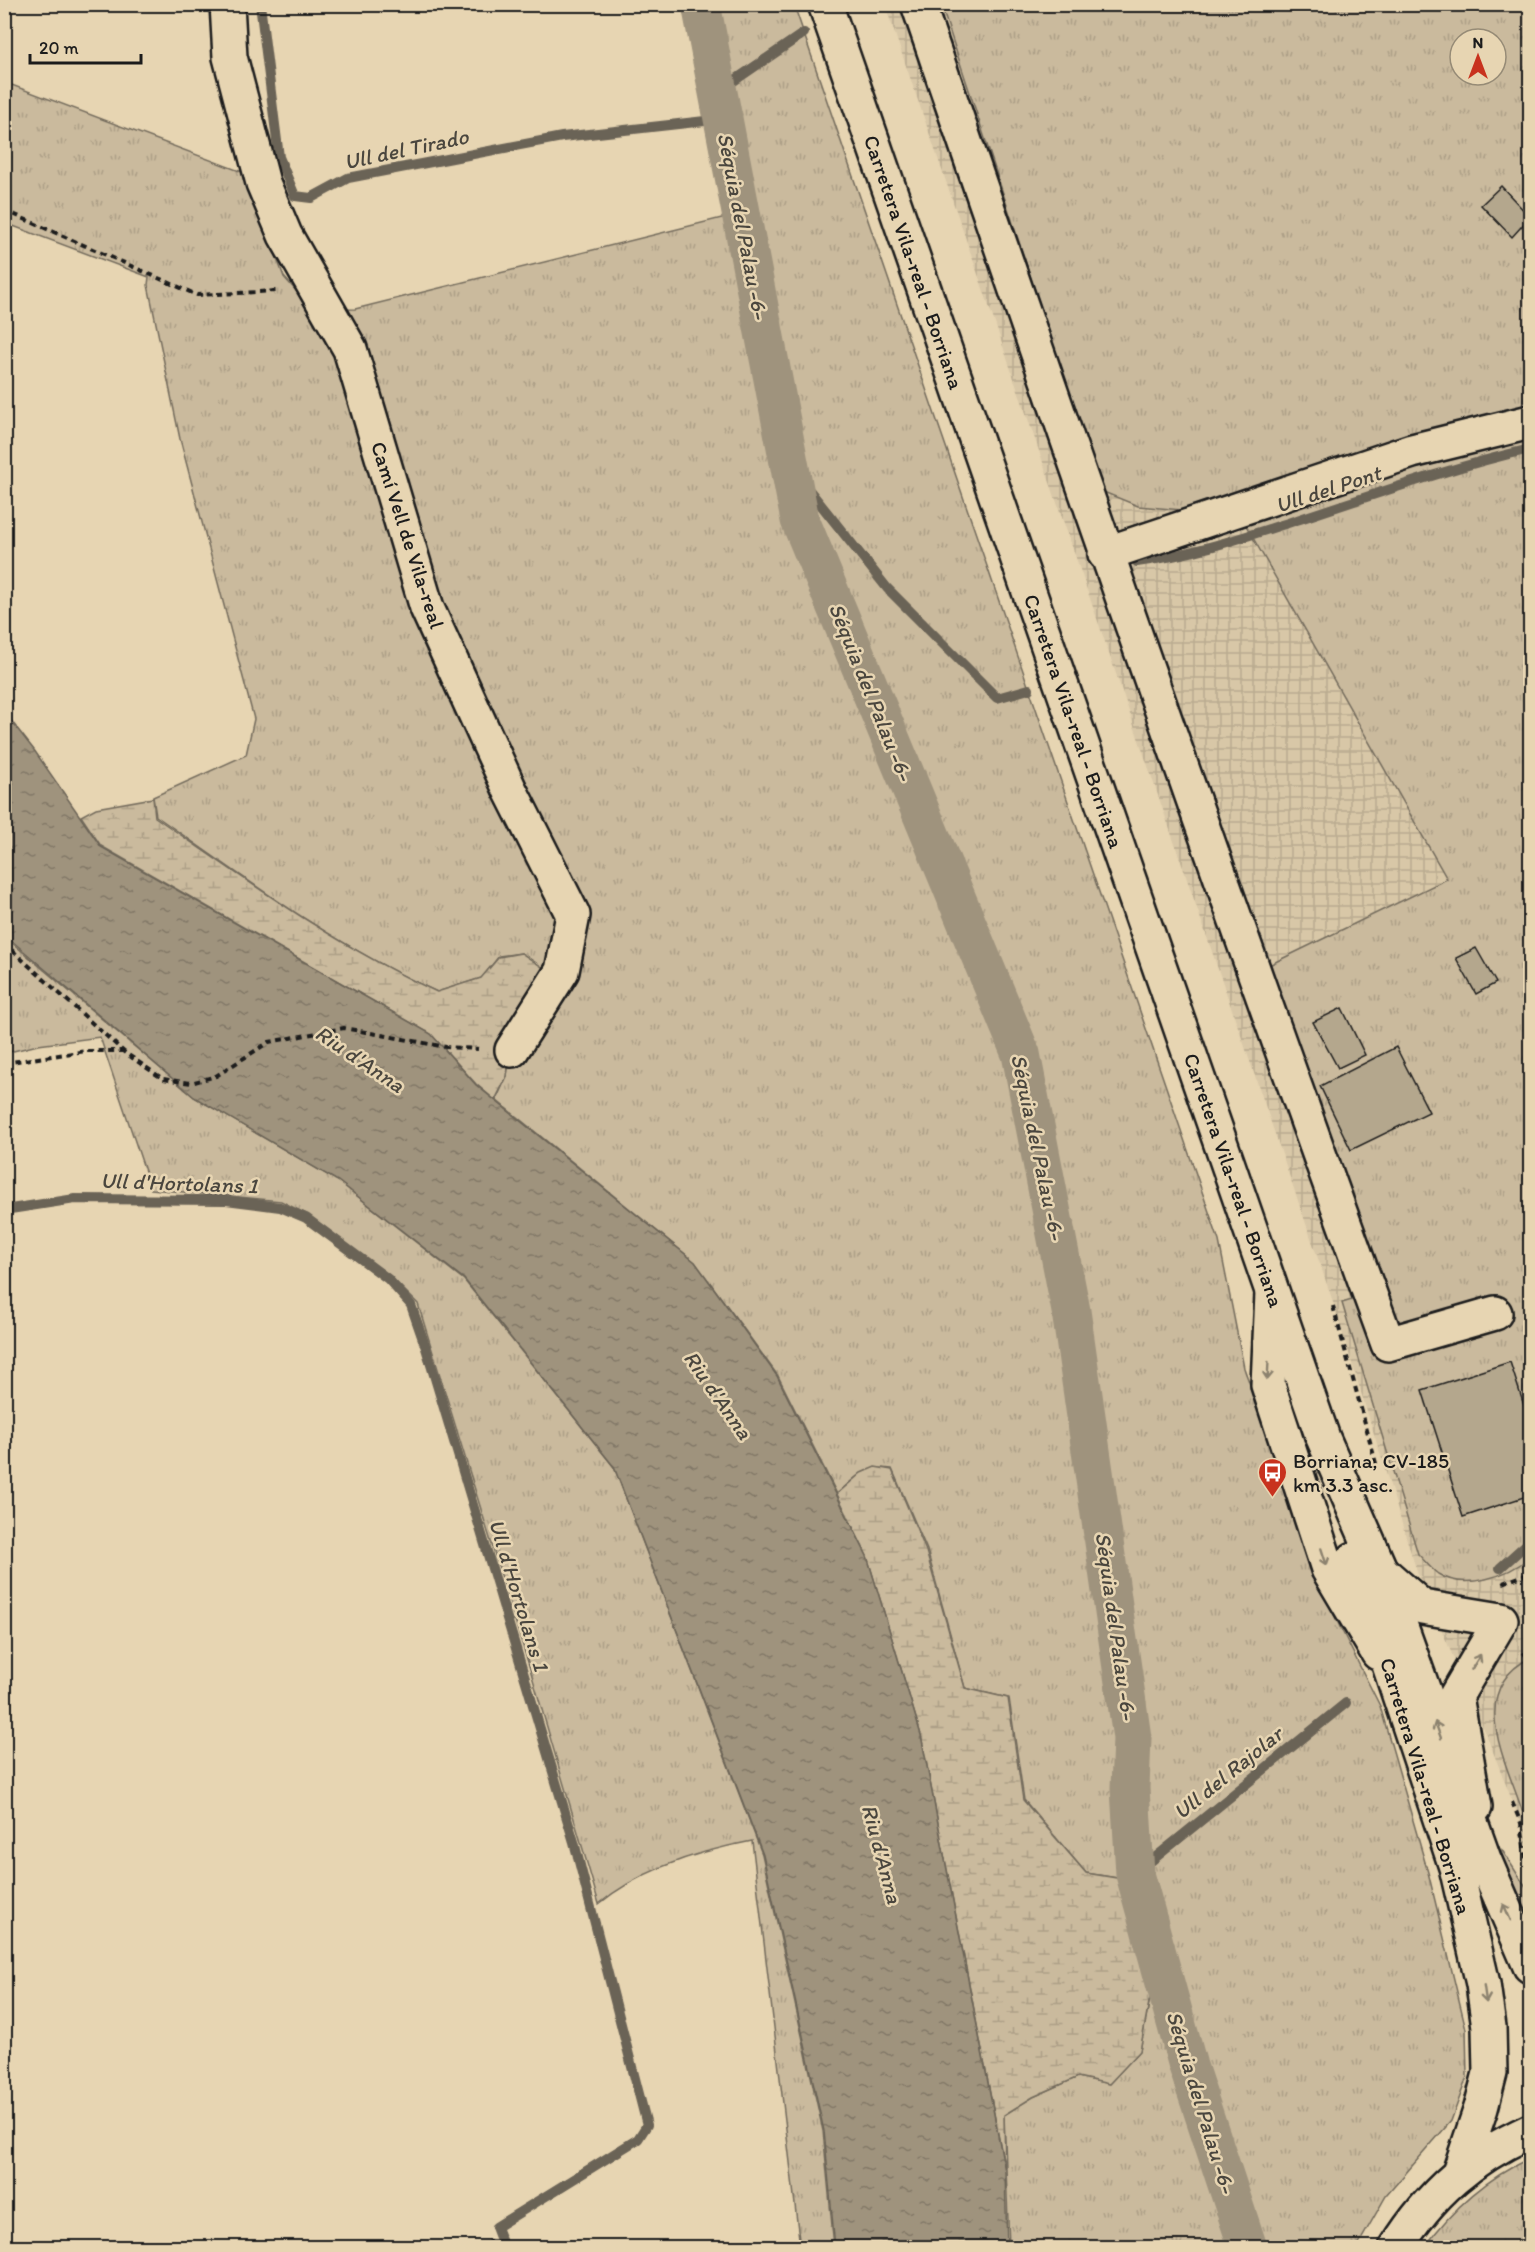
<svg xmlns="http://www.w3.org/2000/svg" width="1535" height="2252" viewBox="0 0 1535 2252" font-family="Itim,sans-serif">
	<defs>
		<pattern id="industrial-grid" width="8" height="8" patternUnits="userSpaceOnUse" patternTransform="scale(1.5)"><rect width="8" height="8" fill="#d8c7a7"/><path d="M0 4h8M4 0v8" fill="none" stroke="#b9aa8f"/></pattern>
		<pattern id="grass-tufts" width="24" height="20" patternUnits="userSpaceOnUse" patternTransform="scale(1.5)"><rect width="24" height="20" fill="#caba9d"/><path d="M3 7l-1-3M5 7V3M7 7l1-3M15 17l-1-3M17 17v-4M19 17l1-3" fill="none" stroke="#ad9f87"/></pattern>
		<pattern id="wetland-marsh" width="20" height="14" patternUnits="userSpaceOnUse" patternTransform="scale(1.5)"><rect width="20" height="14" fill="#caba9d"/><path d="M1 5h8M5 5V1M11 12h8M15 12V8" fill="none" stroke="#ad9f87"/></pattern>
		<pattern id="water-ripples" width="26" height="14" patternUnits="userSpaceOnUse" patternTransform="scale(1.5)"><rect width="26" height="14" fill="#9f937d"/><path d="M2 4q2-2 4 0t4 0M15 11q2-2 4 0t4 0" fill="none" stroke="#817766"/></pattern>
	</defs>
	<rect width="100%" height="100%" fill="#e7d5b2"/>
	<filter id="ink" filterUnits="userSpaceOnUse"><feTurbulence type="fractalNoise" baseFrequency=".0167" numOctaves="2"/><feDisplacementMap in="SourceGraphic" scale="12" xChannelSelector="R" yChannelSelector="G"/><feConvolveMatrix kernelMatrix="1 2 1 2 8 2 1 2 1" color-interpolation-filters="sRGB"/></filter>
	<g filter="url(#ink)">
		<!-- industrial -->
		<path fill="url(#industrial-grid)" fill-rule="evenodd" d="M 885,5 L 1530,5 L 1530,1885 L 1521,1823 L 1488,1739 L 1417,1572 L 1331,1296 ZM 1460,39 L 1496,39 L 1496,75 L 1460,75 Z"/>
		<!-- grass -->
		<path fill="url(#grass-tufts)" stroke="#736b5c" stroke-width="1.5" fill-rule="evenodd" d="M 685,5 L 794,5 L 1219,1241 L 1244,1368 L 1330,1607 L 1380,1706 L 1429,1876 L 1466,2029 L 1467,2077 L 1451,2121 L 1386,2196 L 1357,2247 L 1009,2247 L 1004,2115 L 1033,2097 L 1078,2077 L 1109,2084 L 1140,2051 L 1152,1987 L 1123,1879 L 1086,1873 L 1024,1800 L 1009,1698 L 965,1688 L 927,1550 L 892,1469 C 864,1465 856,1477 837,1494 L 778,1376 L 695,1262 L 496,1100 L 507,1076 L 512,1034 L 548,971 L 521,953 L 499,956 L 482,978 L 437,992 C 336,946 247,880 156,816 L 153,797 L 246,755 L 254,719 L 180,439 L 148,285 L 149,277 L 5,223 L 4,82 L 245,173 L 284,277 L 313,310 L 355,309 L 730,216 Z
			M 941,5 L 1530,5 L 1530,412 L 1193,511 L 1138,506 L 1101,491 ZM 1460,39 L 1496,39 L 1496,75 L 1460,75 Z
			M 1530,436 L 1530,1557 C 1508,1576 1465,1591 1438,1574 C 1431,1569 1424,1560 1418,1554 L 1342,1303 L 1381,1291 L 1265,967 L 1447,879 L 1244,522 L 1402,467 Z
			M 4,936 L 194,1097 L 338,1181 L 464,1280 L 614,1467 L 762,1854 L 823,2131 L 834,2247 L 800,2247 L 752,1841 C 699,1851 641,1869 599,1904 L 530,1669 L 418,1304 L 394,1280 L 308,1215 L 281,1201 L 151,1189 L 100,1037 L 38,1045 L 5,1053 Z
			M 1530,1658 L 1530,1861 C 1529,1848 1529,1833 1525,1820 C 1511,1769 1462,1692 1530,1658 Z
			M 1502,1850 L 1530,1894 L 1530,1939 L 1498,1866 Z
			M 1530,2158 L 1530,2247 L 1425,2247 C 1452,2209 1487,2178 1530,2158 Z"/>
		<!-- wetland -->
		<path fill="url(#wetland-marsh)" stroke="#736b5c" stroke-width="1.5" d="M 153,798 L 155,817 C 246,880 336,946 437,992 L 481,978 L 499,957 L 521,953 L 548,971 L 512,1034 L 507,1076 L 495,1100 L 476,1084 L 431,1034 L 101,846 L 81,816 L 96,808 Z
			M 875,1467 L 892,1470 L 926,1551 L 965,1688 L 1008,1698 L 1023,1800 L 1086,1873 L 1123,1879 L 1152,1986 L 1140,2051 L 1109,2084 L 1078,2077 L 1033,2097 L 1004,2115 L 1005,2170 L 921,1735 L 867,1556 L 837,1494 L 861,1473 Z"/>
		<!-- water -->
		<path fill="url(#water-ripples)" stroke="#6b6356" stroke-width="1.5" d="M 5,713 L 34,750 L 101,847 L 431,1034 L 476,1085 L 695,1262 L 777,1376 L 867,1556 L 921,1735 L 1005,2171 L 1007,2247 L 835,2247 L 824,2131 L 763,1855 L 614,1467 L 464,1279 L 338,1181 L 194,1097 L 5,935 Z"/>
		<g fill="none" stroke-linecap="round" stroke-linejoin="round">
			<!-- stream -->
			<path stroke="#6b6356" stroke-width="10" d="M 260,4 L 279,157 L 295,196 L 311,198 L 348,178 L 562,137 L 723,119
				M 719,91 L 804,33
				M 794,492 L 810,491 L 887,588 L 997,698 L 1029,689
				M 1137,562 C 1193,555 1247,536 1300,519 C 1376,494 1452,467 1530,449
				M 4,1210 L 75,1199 L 226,1200 L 280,1207 L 306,1218 L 388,1279 L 411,1305 L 426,1348 L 574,1842 L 647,2125 L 638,2139 L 496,2227 L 504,2248
				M 1500,1568 L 1530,1541
				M 1135,1874 L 1346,1703"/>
			<!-- canal -->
			<path stroke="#9f937d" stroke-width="39" d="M 701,4 L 800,520 L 1021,1054 L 1071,1311 L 1132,1738 L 1130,1788 L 1135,1874 L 1188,2066 L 1248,2248"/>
		</g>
		<!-- building -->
		<path fill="#b4a78d" stroke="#1c1c1c" stroke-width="1.5" d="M 1501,186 L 1530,217 L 1512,237 L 1481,205 Z
			M 1476,948 L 1496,983 L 1476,994 L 1456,958 Z
			M 1342,1008 L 1365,1055 L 1338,1068 L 1313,1022 Z
			M 1396,1047 L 1429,1112 L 1351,1150 L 1320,1086 Z
			M 1510,1362 L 1530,1424 L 1530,1495 L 1463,1517 L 1422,1390 Z"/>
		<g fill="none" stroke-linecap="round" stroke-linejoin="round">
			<defs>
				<path id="minor" d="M 227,4 L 230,57 L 263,183 L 285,235 L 350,349 L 427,608 L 510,790 L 573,915 L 562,971 L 512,1050
					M 918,4 C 1071,453 1226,900 1388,1344 L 1495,1313
					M 1105,554 L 1412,451 L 1530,422
					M 1272,1293 L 1268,1385 L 1328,1569 L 1378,1653
					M 1381,1571 L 1422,1607 L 1501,1620 L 1456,1696 L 1475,1807"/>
				<path id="major" d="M 825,4 L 1323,1438 L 1381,1571 L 1484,1859 L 1530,1966
					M 1354,1559 L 1456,1867 L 1483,1984 L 1489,2027 L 1490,2073 L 1481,2108 L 1459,2173
					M 1396,2248 C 1431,2192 1471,2158 1530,2131"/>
			</defs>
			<!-- minor casing -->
			<use href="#minor" stroke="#1c1c1c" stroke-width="38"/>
			<!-- major casing -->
			<use href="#major" stroke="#1c1c1c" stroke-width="38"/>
			<!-- path -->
			<path stroke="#1c1c1c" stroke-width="4" stroke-dasharray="6 4.5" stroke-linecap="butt" d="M 4,210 L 197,295 L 277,291
				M 4,943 L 124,1052 L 163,1079 L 191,1083 L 216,1076 L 269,1042 L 344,1028 L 446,1047 L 478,1049
				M 4,1063 L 86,1051 L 123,1051
				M 1333,1306 L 1377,1467
				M 1503,1583 L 1525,1575 L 1530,1577
				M 1523,1655 L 1530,1650
				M 1512,1802 L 1521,1823 L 1526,1861
				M 479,2248 L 491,2241"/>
			<!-- minor -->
			<use href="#minor" stroke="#e7d5b2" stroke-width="33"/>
			<!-- major -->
			<use href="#major" stroke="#e7d5b2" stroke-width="33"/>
		</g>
		<!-- one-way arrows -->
		<defs><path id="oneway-shaft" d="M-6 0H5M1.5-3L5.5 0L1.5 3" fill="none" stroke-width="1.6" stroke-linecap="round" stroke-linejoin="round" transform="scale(1.5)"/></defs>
		<g stroke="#8c826e">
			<use href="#oneway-shaft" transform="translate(1268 1371) rotate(93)"/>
			<use href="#oneway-shaft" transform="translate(1324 1557) rotate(72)"/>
			<use href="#oneway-shaft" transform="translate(1476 1662) rotate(-59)"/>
			<use href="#oneway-shaft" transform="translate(1438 1730) rotate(-110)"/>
			<use href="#oneway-shaft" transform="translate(1507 1912) rotate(-114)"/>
			<use href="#oneway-shaft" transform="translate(1485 1994) rotate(82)"/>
		</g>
	</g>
	<!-- icons -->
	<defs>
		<symbol id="bus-pin" viewBox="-11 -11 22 30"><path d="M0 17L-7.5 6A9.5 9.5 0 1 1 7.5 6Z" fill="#c8321e" stroke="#e7d5b2"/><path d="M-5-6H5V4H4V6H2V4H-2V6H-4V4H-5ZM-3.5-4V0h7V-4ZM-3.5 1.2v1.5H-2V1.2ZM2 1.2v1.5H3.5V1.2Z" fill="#fff"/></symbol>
	</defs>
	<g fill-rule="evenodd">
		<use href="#bus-pin" x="1256" y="1456" width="33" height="45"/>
	</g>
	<g text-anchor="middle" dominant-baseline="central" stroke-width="5" stroke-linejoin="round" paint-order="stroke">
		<!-- street labels -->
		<g font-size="21" fill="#1c1c1c" stroke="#e7d5b2">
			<text transform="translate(914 262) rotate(71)">Carretera Vila-real - Borriana</text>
			<text transform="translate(408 535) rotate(72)">Camí Vell de Vila-real</text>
			<text transform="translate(1074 721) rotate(71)">Carretera Vila-real - Borriana</text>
			<text transform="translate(1234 1180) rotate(71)">Carretera Vila-real - Borriana</text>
			<text transform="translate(1426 1786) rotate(73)">Carretera Vila-real - Borriana</text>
		</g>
		<!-- poi labels -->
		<g font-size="21" fill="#1c1c1c" stroke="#e7d5b2" text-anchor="start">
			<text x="1293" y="1460">Borriana, CV-185<tspan x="1293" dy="24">km 3.3 asc.</tspan></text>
		</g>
		<!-- water labels -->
		<g font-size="22" font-style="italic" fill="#4a463e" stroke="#e7d5b2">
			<text transform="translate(406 149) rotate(-12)">Ull del Tirado</text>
			<text transform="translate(743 226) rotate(79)">Séquia del Palau -6-</text>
			<text transform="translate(1328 489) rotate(-18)">Ull del Pont</text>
			<text transform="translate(871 692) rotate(68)">Séquia del Palau -6-</text>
			<text transform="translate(360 1059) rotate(34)">Riu d'Anna</text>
			<text transform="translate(1038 1147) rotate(78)">Séquia del Palau -6-</text>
			<text transform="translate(179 1183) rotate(2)">Ull d'Hortolans 1</text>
			<text transform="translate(718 1395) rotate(55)">Riu d'Anna</text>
			<text transform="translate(519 1595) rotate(73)">Ull d'Hortolans 1</text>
			<text transform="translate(1116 1626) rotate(82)">Séquia del Palau -6-</text>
			<text transform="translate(1228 1773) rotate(-39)">Ull del Rajolar</text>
			<text transform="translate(882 1854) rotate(75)">Riu d'Anna</text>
			<text transform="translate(1201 2102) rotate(73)">Séquia del Palau -6-</text>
		</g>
	</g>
	<!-- margin -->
	<rect width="1535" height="2252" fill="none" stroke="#e7d5b2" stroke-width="24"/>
	<rect x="12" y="12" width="1511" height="2228" fill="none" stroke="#1c1c1c" stroke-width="2" filter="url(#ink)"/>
	<!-- north arrow -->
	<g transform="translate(1478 57)"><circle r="28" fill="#e7d5b2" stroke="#968b76" stroke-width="1.5"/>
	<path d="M0-4.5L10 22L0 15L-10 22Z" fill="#c8321e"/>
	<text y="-9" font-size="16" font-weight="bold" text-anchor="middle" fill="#1c1c1c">N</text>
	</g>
	<!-- scale -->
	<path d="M30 54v9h111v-9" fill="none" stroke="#1c1c1c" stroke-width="3"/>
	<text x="39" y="54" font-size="18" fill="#1c1c1c" stroke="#e7d5b2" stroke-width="4.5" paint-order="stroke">20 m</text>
</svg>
